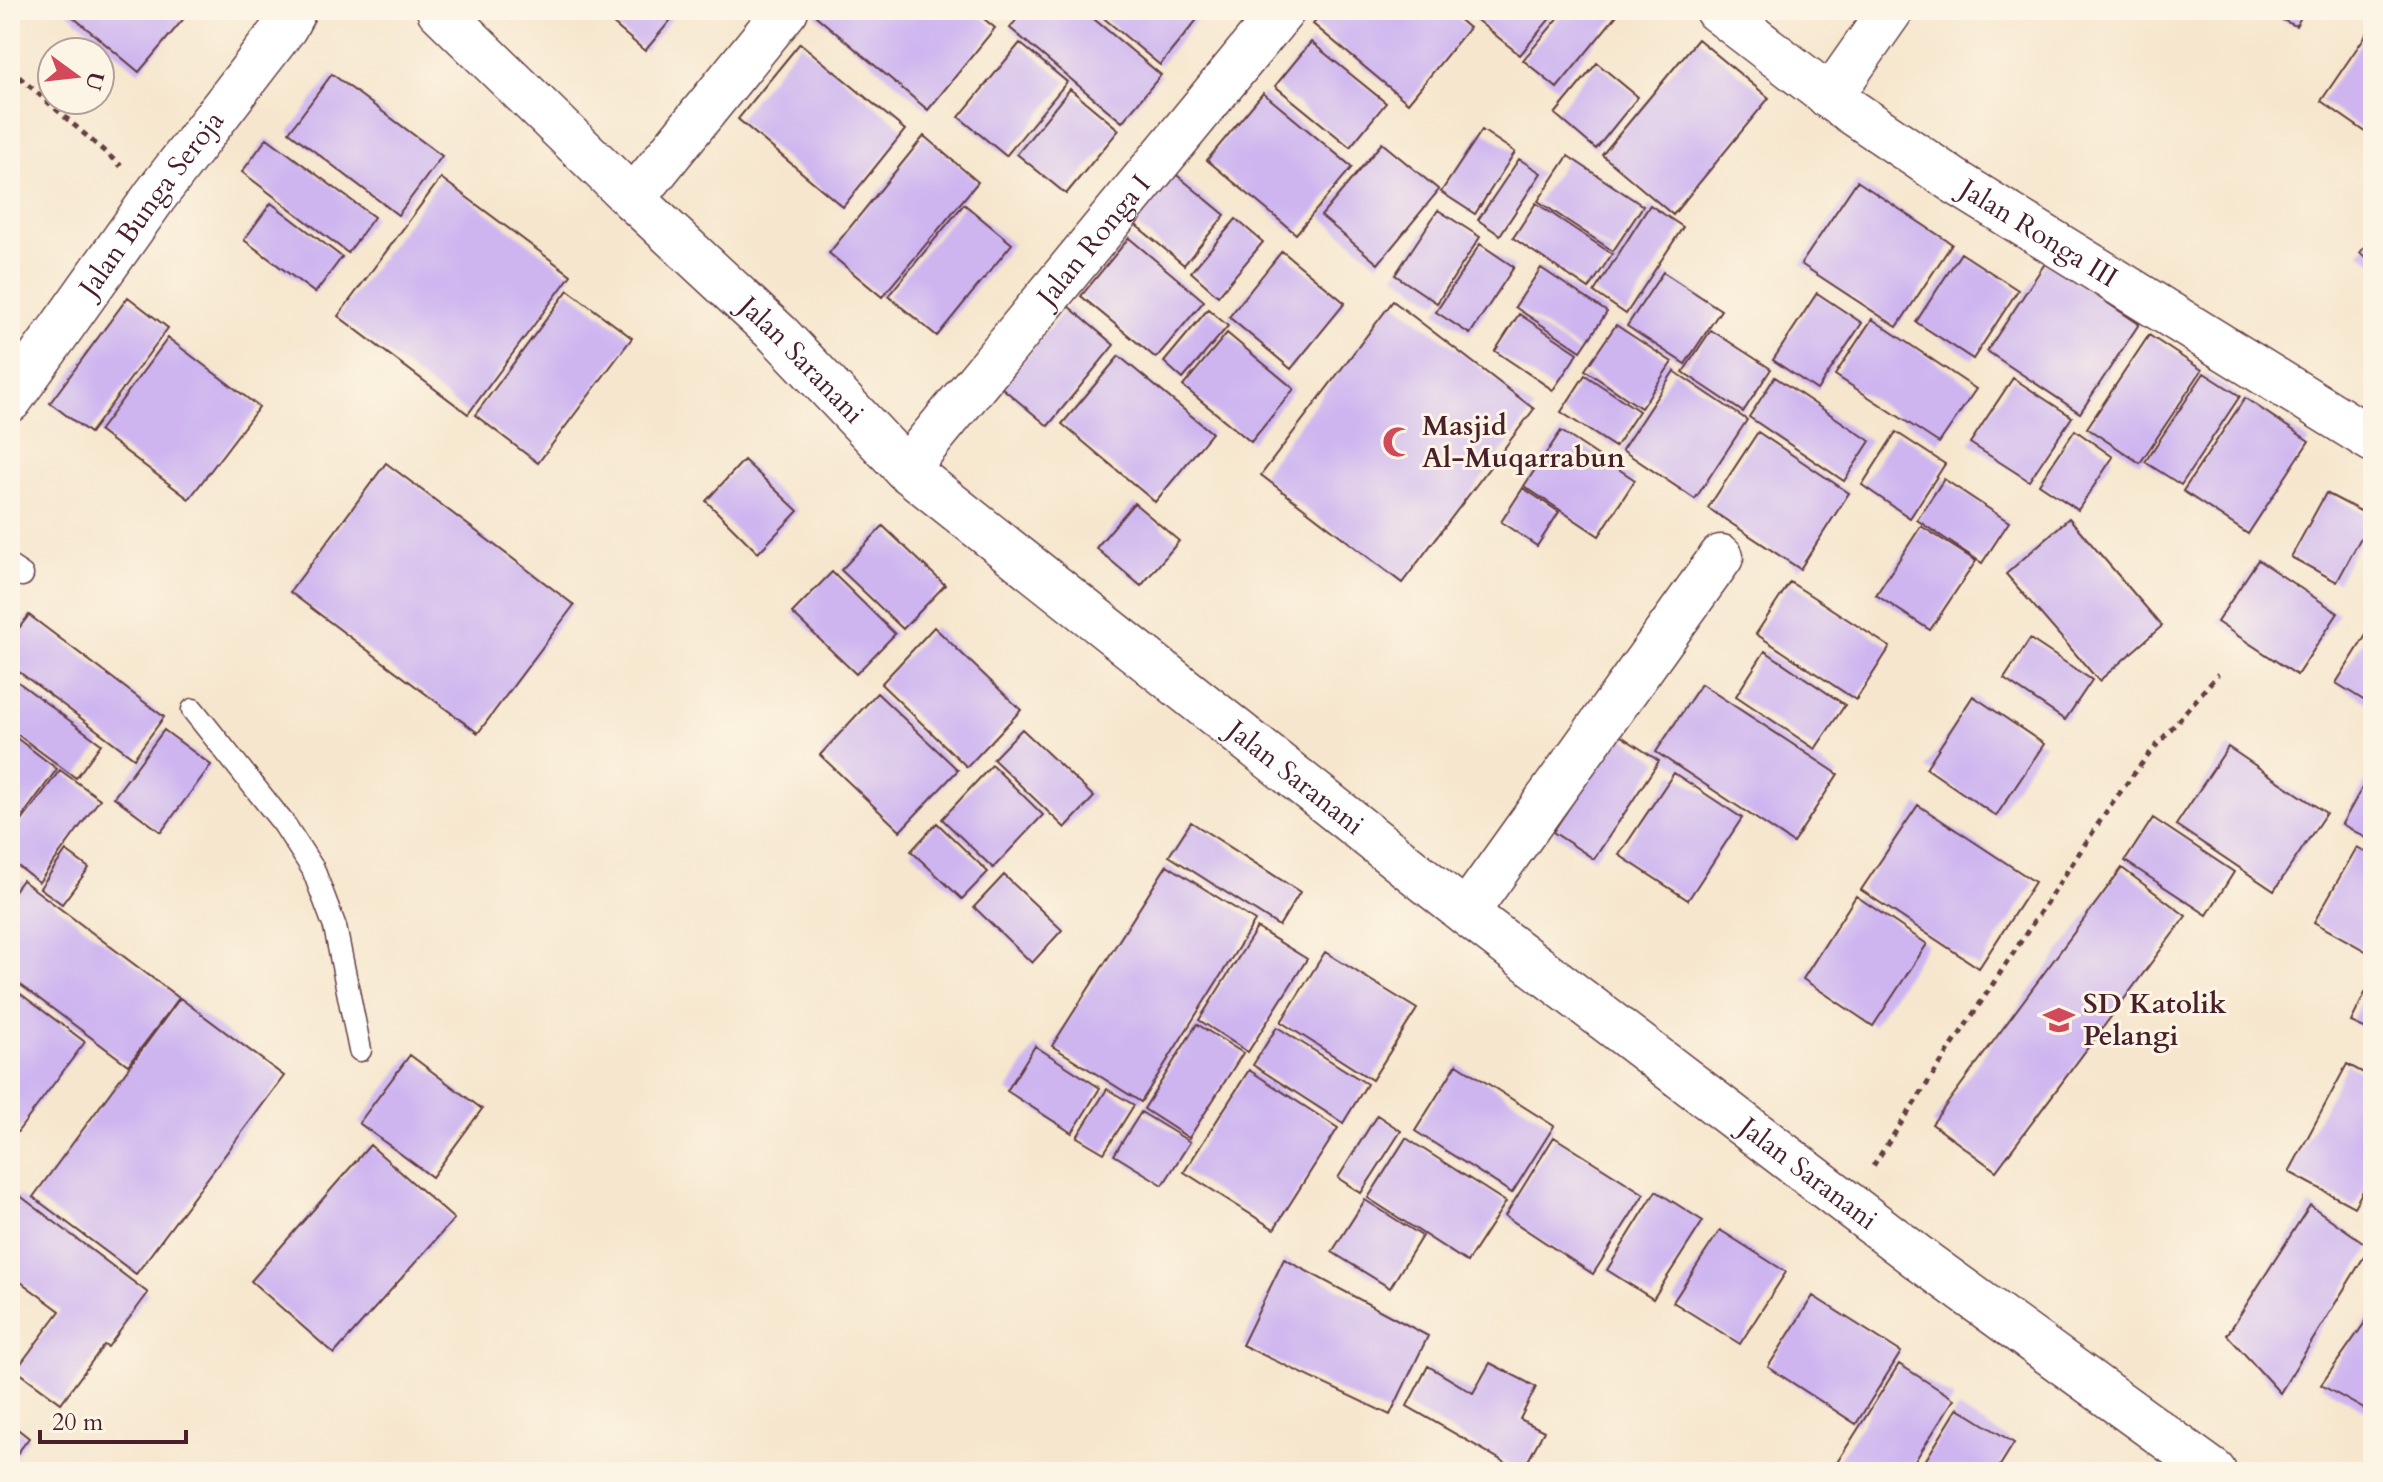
<svg xmlns="http://www.w3.org/2000/svg" width="2383" height="1482" viewBox="0 0 2383 1482" font-family="Cardo,serif">
	<rect width="100%" height="100%" fill="#fcf5e5"/>
	<filter id="ink" filterUnits="userSpaceOnUse"><feTurbulence type="fractalNoise" baseFrequency=".0125" numOctaves="2"/><feDisplacementMap in="SourceGraphic" scale="16" xChannelSelector="R" yChannelSelector="G"/><feConvolveMatrix kernelMatrix="1 2 1 2 8 2 1 2 1" color-interpolation-filters="sRGB"/></filter>
	<filter id="wash" filterUnits="userSpaceOnUse"><feTurbulence type="fractalNoise" baseFrequency=".006" numOctaves="4" result="noise"/><feDisplacementMap in="SourceGraphic" scale="32" xChannelSelector="R" yChannelSelector="G"/><feGaussianBlur stdDeviation="1.8" result="paint"/><feColorMatrix in="noise" values="0 0 0 0 0 0 0 0 0 0 0 0 0 0 0 0 0 1.4 0 .05"/><feComposite in="paint" operator="in"/></filter>
	<g filter="url(#wash)">
		<rect width="100%" height="100%" fill="#f6e6cd"/>
		<g id="blocks">
			<!-- building -->
			<path fill="#ceb5f0" d="M 68,10 L 191,10 L 139,72 L 67,12 Z
				M 597,10 L 679,10 L 645,51 Z
				M 821,10 L 973,10 L 995,28 L 928,110 L 816,16 Z
				M 1024,10 L 1083,10 L 1161,75 L 1122,122 L 1010,28 Z
				M 1094,10 L 1205,10 L 1160,65 Z
				M 1324,10 L 1448,10 L 1469,28 L 1408,103 L 1313,24 Z
				M 1471,10 L 1557,10 L 1520,55 L 1468,13 Z
				M 1565,10 L 1621,10 L 1557,88 L 1523,60 Z
				M 2260,10 L 2305,10 L 2296,26 Z
				M 2370,29 L 2373,32 L 2373,137 L 2321,101 Z
				M 1698,39 L 1769,98 L 1673,215 L 1602,155 Z
				M 1311,42 L 1386,103 L 1350,147 L 1275,86 Z
				M 800,43 L 905,130 L 843,207 L 738,119 Z
				M 1020,43 L 1067,82 L 1006,156 L 959,117 Z
				M 1597,63 L 1638,97 L 1596,149 L 1555,114 Z
				M 332,74 L 442,156 L 398,215 L 289,132 Z
				M 1070,89 L 1119,130 L 1066,194 L 1017,154 Z
				M 1263,93 L 1352,167 L 1296,234 L 1207,160 Z
				M 1482,130 L 1515,152 L 1475,214 L 1441,192 Z
				M 924,136 L 978,182 L 882,297 L 829,253 Z
				M 267,138 L 374,217 L 348,253 L 242,172 Z
				M 1382,143 L 1439,190 L 1378,264 L 1321,216 Z
				M 1568,156 L 1643,206 L 1613,251 L 1538,201 Z
				M 1519,159 L 1541,173 L 1500,235 L 1478,220 Z
				M 1172,171 L 1225,215 L 1184,265 L 1131,221 Z
				M 441,178 L 571,275 L 468,414 L 338,316 Z
				M 1857,181 L 1952,244 L 1897,327 L 1801,264 Z
				M 271,203 L 342,257 L 315,293 L 244,240 Z
				M 1536,203 L 1612,254 L 1589,289 L 1513,238 Z
				M 964,204 L 1012,244 L 937,336 L 888,296 Z
				M 1650,205 L 1683,227 L 1626,314 L 1594,292 Z
				M 1438,210 L 1480,237 L 1437,303 L 1395,275 Z
				M 1236,219 L 1263,242 L 1218,296 L 1191,272 Z
				M 2373,235 L 2373,262 L 2360,253 Z
				M 1129,238 L 1204,301 L 1156,358 L 1081,296 Z
				M 1480,244 L 1514,267 L 1470,334 L 1436,312 Z
				M 1282,251 L 1345,303 L 1291,369 L 1229,317 Z
				M 1961,253 L 2018,290 L 1973,359 L 1916,322 Z
				M 2046,262 L 2139,324 L 2080,413 L 1987,351 Z
				M 1541,268 L 1607,312 L 1581,351 L 1515,307 Z
				M 1663,272 L 1721,310 L 1685,364 L 1627,326 Z
				M 568,290 L 632,338 L 538,463 L 475,415 Z
				M 1817,293 L 1862,323 L 1817,390 L 1773,360 Z
				M 128,297 L 168,328 L 90,433 L 50,403 Z
				M 1393,301 L 1534,409 L 1402,583 L 1261,475 Z
				M 1068,306 L 1114,345 L 1048,426 L 1001,387 Z
				M 1208,309 L 1228,326 L 1183,379 L 1164,362 Z
				M 1519,314 L 1578,353 L 1553,390 L 1495,351 Z
				M 1872,319 L 1976,389 L 1939,443 L 1835,375 Z
				M 1616,325 L 1672,362 L 1641,408 L 1585,370 Z
				M 1711,330 L 1771,369 L 1743,412 L 1683,372 Z
				M 1227,333 L 1294,389 L 1251,442 L 1183,386 Z
				M 2149,335 L 2202,370 L 2140,463 L 2087,428 Z
				M 168,338 L 259,407 L 189,499 L 99,431 Z
				M 1119,356 L 1212,433 L 1155,502 L 1062,424 Z
				M 1674,371 L 1747,420 L 1695,499 L 1622,450 Z
				M 2204,373 L 2240,396 L 2181,485 L 2145,462 Z
				M 1585,375 L 1639,411 L 1615,447 L 1561,412 Z
				M 1775,377 L 1870,441 L 1844,481 L 1749,417 Z
				M 2013,378 L 2072,417 L 2029,481 L 1970,443 Z
				M 2245,398 L 2309,441 L 2248,534 L 2183,491 Z
				M 2075,430 L 2113,457 L 2078,510 L 2039,484 Z
				M 1561,431 L 1635,480 L 1599,536 L 1524,486 Z
				M 1758,432 L 1849,493 L 1800,569 L 1708,508 Z
				M 1896,432 L 1945,464 L 1910,518 L 1862,485 Z
				M 744,460 L 798,511 L 758,553 L 706,501 Z
				M 386,463 L 574,605 L 478,733 L 290,592 Z
				M 1944,479 L 2009,522 L 1982,563 L 1917,520 Z
				M 1523,488 L 1559,512 L 1537,546 L 1501,522 Z
				M 2326,493 L 2372,517 L 2337,582 L 2291,557 Z
				M 1134,503 L 1179,541 L 1141,586 L 1096,548 Z
				M 2069,518 L 2162,626 L 2099,681 L 2006,574 Z
				M 883,526 L 945,585 L 903,629 L 841,570 Z
				M 1921,526 L 1976,561 L 1930,630 L 1876,595 Z
				M 2258,560 L 2338,613 L 2297,675 L 2217,622 Z
				M 832,572 L 895,634 L 856,674 L 792,613 Z
				M 1790,582 L 1890,647 L 1856,700 L 1756,634 Z
				M 29,615 L 164,717 L 134,758 L 10,665 L 10,640 Z
				M 2373,624 L 2373,706 L 2336,683 Z
				M 934,627 L 1021,710 L 967,767 L 881,684 Z
				M 2030,639 L 2092,680 L 2065,720 L 2004,679 Z
				M 1765,651 L 1845,705 L 1815,749 L 1736,696 Z
				M 10,676 L 101,744 L 76,778 L 10,729 Z
				M 1701,684 L 1838,774 L 1793,843 L 1656,752 Z
				M 877,693 L 958,770 L 900,831 L 820,755 Z
				M 1973,696 L 2044,744 L 1996,816 L 1926,768 Z
				M 1022,729 L 1094,797 L 1065,828 L 993,759 Z
				M 164,730 L 211,765 L 161,832 L 114,797 Z
				M 10,733 L 57,769 L 10,833 Z
				M 1618,734 L 1659,761 L 1594,859 L 1553,832 Z
				M 2228,747 L 2326,813 L 2274,891 L 2176,825 Z
				M 992,765 L 1043,815 L 993,868 L 942,819 Z
				M 2373,768 L 2373,842 L 2342,824 Z
				M 60,770 L 100,799 L 39,882 L 10,860 L 10,837 Z
				M 1674,773 L 1742,818 L 1688,900 L 1619,855 Z
				M 1918,805 L 2035,882 L 1979,968 L 1861,890 Z
				M 2153,818 L 2234,872 L 2207,915 L 2125,861 Z
				M 1191,822 L 1300,892 L 1279,926 L 1169,856 Z
				M 937,823 L 988,872 L 962,899 L 911,851 Z
				M 2357,847 L 2373,856 L 2373,955 L 2314,922 Z
				M 66,851 L 89,868 L 62,904 L 40,888 Z
				M 1167,865 L 1255,921 L 1141,1102 L 1052,1046 Z
				M 2122,868 L 2186,916 L 1996,1171 L 1932,1124 Z
				M 1004,875 L 1062,930 L 1032,963 L 974,907 Z
				M 22,880 L 179,998 L 128,1065 L 10,977 L 10,896 Z
				M 1856,896 L 1927,944 L 1873,1026 L 1803,979 Z
				M 1257,928 L 1307,959 L 1248,1052 L 1199,1020 Z
				M 1325,952 L 1417,1009 L 1372,1080 L 1281,1022 Z
				M 2370,983 L 2373,984 L 2373,1032 L 2351,1022 Z
				M 10,986 L 85,1042 L 16,1134 L 10,1130 Z
				M 180,998 L 284,1076 L 136,1274 L 33,1197 Z
				M 1197,1024 L 1243,1053 L 1189,1138 L 1144,1109 Z
				M 1277,1027 L 1367,1084 L 1343,1123 L 1253,1065 Z
				M 1035,1046 L 1100,1088 L 1072,1133 L 1007,1091 Z
				M 410,1055 L 482,1109 L 432,1177 L 359,1123 Z
				M 1457,1064 L 1554,1126 L 1512,1193 L 1415,1131 Z
				M 2347,1064 L 2373,1078 L 2373,1173 L 2354,1207 L 2289,1172 Z
				M 1249,1070 L 1338,1128 L 1274,1229 L 1184,1172 Z
				M 1107,1089 L 1134,1105 L 1104,1153 L 1077,1137 Z
				M 1141,1112 L 1190,1142 L 1163,1185 L 1114,1155 Z
				M 1377,1115 L 1401,1131 L 1361,1193 L 1338,1178 Z
				M 1554,1137 L 1644,1194 L 1593,1274 L 1505,1216 Z
				M 1406,1138 L 1506,1202 L 1467,1262 L 1368,1198 Z
				M 370,1145 L 454,1219 L 334,1354 L 251,1281 Z
				M 1656,1191 L 1703,1221 L 1653,1299 L 1607,1270 Z
				M 19,1195 L 148,1293 L 108,1347 L 104,1345 L 61,1403 L 16,1370 L 60,1311 L 10,1274 L 10,1207 Z
				M 1365,1200 L 1422,1236 L 1390,1288 L 1332,1252 Z
				M 2310,1205 L 2370,1247 L 2280,1393 L 2227,1335 Z
				M 1720,1230 L 1786,1272 L 1740,1344 L 1673,1302 Z
				M 1284,1259 L 1428,1336 L 1390,1415 L 1242,1345 Z
				M 1813,1296 L 1901,1352 L 1856,1424 L 1768,1367 Z
				M 2373,1311 L 2373,1414 L 2321,1385 Z
				M 1490,1363 L 1536,1387 L 1520,1419 L 1544,1431 L 1522,1472 L 1407,1406 L 1428,1366 L 1473,1393 Z
				M 1899,1364 L 1954,1399 L 1908,1472 L 1831,1472 Z
				M 1958,1408 L 2014,1443 L 1996,1472 L 1932,1472 L 1922,1466 Z
				M 10,1423 L 29,1438 L 10,1463 Z"/>
		</g>
	</g>
	<g filter="url(#ink)">
		<use href="#blocks" fill-opacity="0" stroke="#643d43" stroke-width="2"/>
		<g fill="none" stroke-linecap="round" stroke-linejoin="round">
			<defs>
				<path id="service" d="M 10,567 L 22,575
					M 193,710 L 284,824 L 313,869 L 335,927 L 360,1050"/>
				<g id="minor">
					<path id="s1" d="M 1717,10 L 1830,97 L 1954,181 L 2373,440"/>
					<path d="M 1830,97 L 1891,10"/>
					<path d="M 633,199 L 786,10"/>
					<path id="s2" d="M 10,400 L 155,196 L 285,27 L 294,10"/>
					<path id="s3" d="M 906,469 L 1283,10"/>
					<path d="M 1466,913 L 1721,557"/>
				</g>
				<g id="tertiary">
					<path id="s4" d="M 439,10 L 633,199 L 778,334 L 906,469 L 1466,913 L 1924,1262 L 2214,1472"/>
				</g>
			</defs>
			<!-- service casing -->
			<use href="#service" stroke="#643d43" stroke-width="25"/>
			<!-- minor casing -->
			<use href="#minor" stroke="#643d43" stroke-width="47"/>
			<!-- tertiary casing -->
			<use href="#tertiary" stroke="#643d43" stroke-width="47"/>
			<!-- path -->
			<path stroke="#643d43" stroke-width="5" stroke-dasharray="6 6" stroke-linecap="butt" d="M 10,69 L 121,166
				M 1873,1166 L 2112,803 L 2146,758 L 2218,674"/>
			<!-- service -->
			<use href="#service" stroke="#fff" stroke-width="22"/>
			<!-- minor -->
			<use href="#minor" stroke="#fff" stroke-width="44"/>
			<!-- tertiary -->
			<use href="#tertiary" stroke="#fff" stroke-width="44"/>
		</g>
	</g>
	<!-- icons -->
	<defs>
		<symbol id="mosque-bare" viewBox="-9 -9 18 18"><path d="M3.5-4.9A6 6 0 1 0 3.5 4.9A5 5 0 1 1 3.5-4.9Z" fill="#d1495b" stroke="#fcf5e5" stroke-width="2.5" paint-order="stroke"/></symbol>
		<symbol id="school-bare" viewBox="-9 -9 18 18"><path d="M0-5L7-2L0 1L-7-2ZM-4 1L0 2.5L4 1V4Q0 6-4 4Z" fill="#d1495b" stroke="#fcf5e5" stroke-width="2.5" paint-order="stroke"/></symbol>
	</defs>
	<g fill-rule="evenodd">
		<use href="#mosque-bare" x="1376" y="420" width="44" height="44"/>
		<use href="#school-bare" x="2037" y="998" width="44" height="44"/>
	</g>
	<g text-anchor="middle" dominant-baseline="central" stroke-width="6" stroke-linejoin="round" paint-order="stroke">
		<!-- street labels -->
		<g font-size="28" fill="#4a1f2b" stroke="#fcf5e5">
			<text stroke="none"><textPath href="#s2" startOffset="242">Jalan Bunga Seroja</textPath></text>
			<text stroke="none"><textPath href="#s1" startOffset="392">Jalan Ronga III</textPath></text>
			<text stroke="none"><textPath href="#s3" startOffset="296">Jalan Ronga I</textPath></text>
			<text stroke="none"><textPath href="#s4" startOffset="504">Jalan Saranani</textPath></text>
			<text stroke="none"><textPath href="#s4" startOffset="1152">Jalan Saranani</textPath></text>
			<text stroke="none"><textPath href="#s4" startOffset="1800">Jalan Saranani</textPath></text>
		</g>
		<!-- poi labels -->
		<g font-size="28" font-weight="bold" fill="#4a1f2b" stroke="#fcf5e5" text-anchor="start">
			<text x="1422" y="426">Masjid<tspan x="1422" dy="32">Al-Muqarrabun</tspan></text>
			<text x="2083" y="1004">SD Katolik<tspan x="2083" dy="32">Pelangi</tspan></text>
		</g>
	</g>
	<!-- margin -->
	<rect width="2383" height="1482" fill="none" stroke="#fcf5e5" stroke-width="40"/>
	<!-- north arrow -->
	<g transform="translate(76 76) rotate(105)"><circle r="38" fill="#fcf5e5" stroke="#b59f9b" stroke-width="2"/>
	<path d="M0-6L14 30L0 20L-14 30Z" fill="#d1495b"/>
	<text y="-12" font-size="22" font-weight="bold" text-anchor="middle" fill="#4a1f2b">U</text>
	</g>
	<!-- scale -->
	<path d="M40 1430v12h146v-12" fill="none" stroke="#4a1f2b" stroke-width="4"/>
	<text x="52" y="1430" font-size="24" fill="#4a1f2b" stroke="#fcf5e5" stroke-width="6" paint-order="stroke">20 m</text>
</svg>
